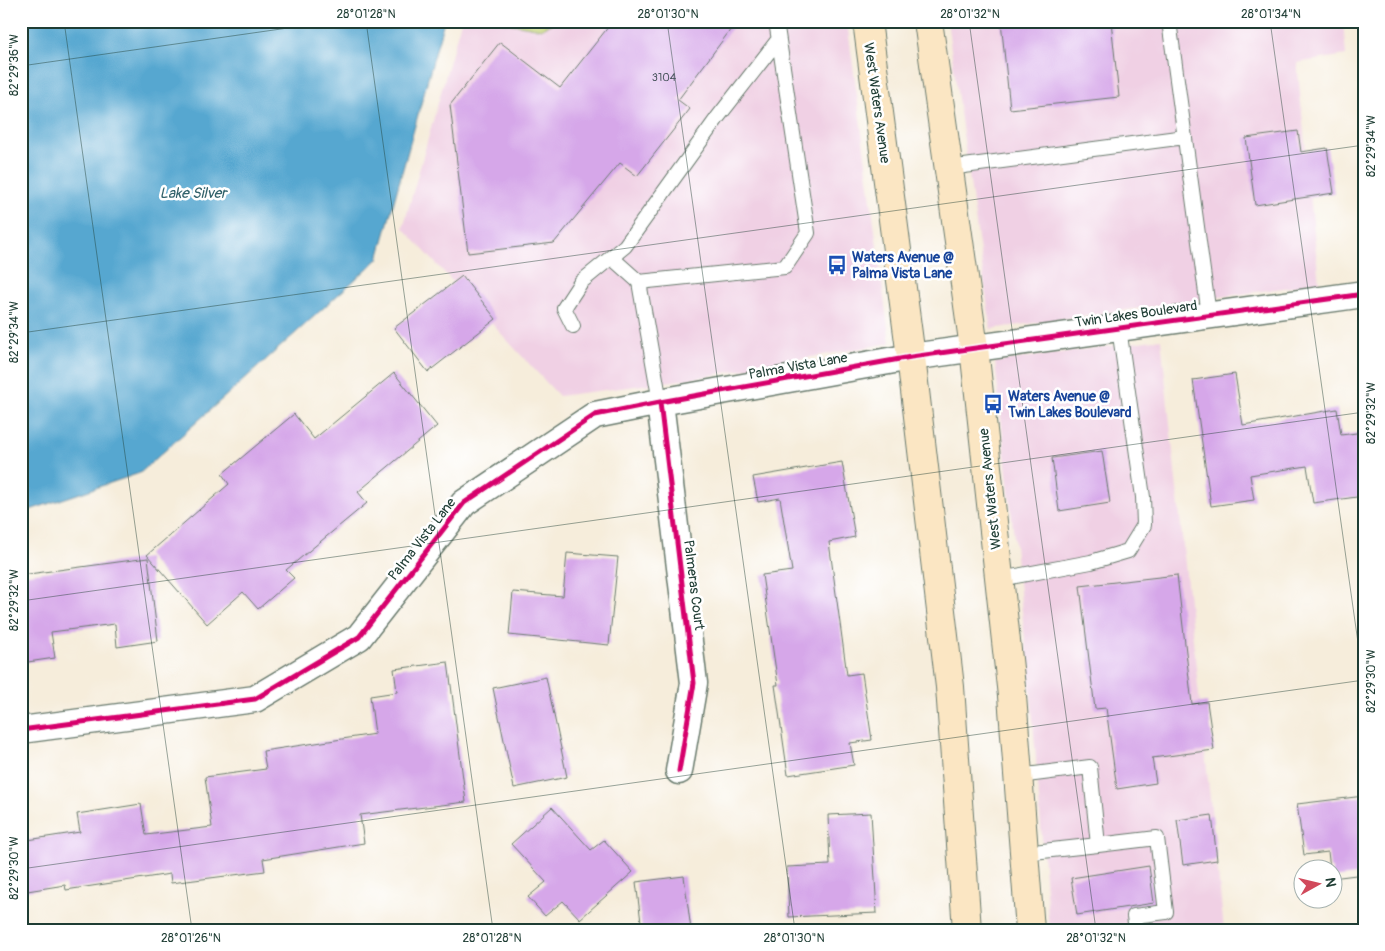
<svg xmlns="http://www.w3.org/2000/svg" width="1385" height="951" viewBox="0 0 1385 951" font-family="Pangolin,sans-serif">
	<rect width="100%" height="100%" fill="#fff"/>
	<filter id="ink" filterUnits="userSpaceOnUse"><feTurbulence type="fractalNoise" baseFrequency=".02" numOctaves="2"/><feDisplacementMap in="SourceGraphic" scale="10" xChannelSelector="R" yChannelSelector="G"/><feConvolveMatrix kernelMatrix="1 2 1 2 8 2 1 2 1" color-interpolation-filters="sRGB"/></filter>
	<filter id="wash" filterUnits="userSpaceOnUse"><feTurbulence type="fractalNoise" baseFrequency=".0096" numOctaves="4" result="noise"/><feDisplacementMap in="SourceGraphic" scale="20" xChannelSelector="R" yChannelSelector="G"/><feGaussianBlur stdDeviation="1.12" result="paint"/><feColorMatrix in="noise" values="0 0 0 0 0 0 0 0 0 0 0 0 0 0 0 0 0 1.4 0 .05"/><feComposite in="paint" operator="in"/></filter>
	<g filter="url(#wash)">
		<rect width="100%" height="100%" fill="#f6eddb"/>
		<!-- built -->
		<path fill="#f0d0e4" d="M 461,21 L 496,21 L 541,29 L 556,21 L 847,21 L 890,343 L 696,378 L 559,396 L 403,228 Z
			M 947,21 L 1343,21 L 1346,55 L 1297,63 L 1319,283 L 991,329 Z
			M 1161,339 L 1224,930 L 1049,930 L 1031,694 L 995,362 Z"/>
		<!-- green -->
		<path fill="#c2d173" stroke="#708754" d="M 496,21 L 556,21 L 541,29 Z"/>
		<!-- water -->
		<path fill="#56a7d0" stroke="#3a7282" d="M 21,21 L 444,21 L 378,259 L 140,473 L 21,513 Z"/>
		<g id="blocks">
			<!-- building -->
			<path fill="#d6a7e9" d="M 613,21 L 737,21 L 678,100 L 690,109 L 637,176 L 620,163 L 554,243 L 468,253 L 450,105 L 500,42 L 560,88 Z
				M 1001,21 L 1111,21 L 1119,97 L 1010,109 Z
				M 1298,131 L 1301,152 L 1327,148 L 1334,193 L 1255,205 L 1246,138 Z
				M 462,276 L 496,319 L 428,372 L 394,328 Z
				M 394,373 L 437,426 L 358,492 L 367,503 L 286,570 L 294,578 L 258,609 L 243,592 L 207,624 L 147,555 L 229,484 L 222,474 L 294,414 L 314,439 Z
				M 1235,374 L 1243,425 L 1337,409 L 1341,435 L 1364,432 L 1364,496 L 1313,503 L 1307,466 L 1250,475 L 1254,500 L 1211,506 L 1193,380 Z
				M 1102,451 L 1110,503 L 1059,511 L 1052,458 Z
				M 842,462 L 855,537 L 829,542 L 847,675 L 862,673 L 872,740 L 850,743 L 854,765 L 788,775 L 775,685 L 778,685 L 762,575 L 792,571 L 780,498 L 758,502 L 753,477 Z
				M 567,553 L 618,557 L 609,645 L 509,635 L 513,592 L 563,596 Z
				M 148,558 L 158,641 L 117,647 L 115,624 L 51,632 L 55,658 L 21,663 L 21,575 Z
				M 1177,575 L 1192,704 L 1207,702 L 1214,750 L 1152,758 L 1156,783 L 1117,789 L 1106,708 L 1095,709 L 1080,586 Z
				M 448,662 L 466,802 L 360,815 L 364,843 L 263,859 L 265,871 L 171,883 L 170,874 L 66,890 L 65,885 L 21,892 L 21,841 L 80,832 L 77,814 L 141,804 L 146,835 L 212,827 L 205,777 L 266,769 L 263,751 L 375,734 L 370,696 L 397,692 L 394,669 Z
				M 546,677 L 567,777 L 514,788 L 493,688 Z
				M 1364,796 L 1364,874 L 1332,878 L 1332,868 L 1330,868 L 1328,852 L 1304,855 L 1297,804 Z
				M 552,807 L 591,850 L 604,840 L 633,872 L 580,919 L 563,901 L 545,916 L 528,897 L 546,882 L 511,844 Z
				M 871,813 L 877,913 L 789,917 L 787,867 L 830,865 L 828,815 Z
				M 1212,815 L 1217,860 L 1183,865 L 1177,820 Z
				M 1149,866 L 1154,903 L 1077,915 L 1071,878 Z
				M 684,876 L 691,930 L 642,930 L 636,882 Z"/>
		</g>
	</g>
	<g filter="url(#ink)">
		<use href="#blocks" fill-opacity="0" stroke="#6a7b6e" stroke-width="1"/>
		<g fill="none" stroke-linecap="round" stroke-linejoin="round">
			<defs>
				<path id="service" d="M 1169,21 L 1209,315
					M 949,168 L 1185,137
					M 611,257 L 639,282
					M 573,326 L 564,308 L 581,282 L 625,246 L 718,117 L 778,40
					M 660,402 L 639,282 L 785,267 L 808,233 L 776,21
					M 1000,579 L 1091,562 L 1128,551 L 1144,525 L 1143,497 L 1119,328
					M 1019,776 L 1090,767 L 1098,845 L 1024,853
					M 1098,845 L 1157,838 L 1166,912 L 1134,916 L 1136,930"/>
				<path id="minor" d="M 660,402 L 694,683 L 679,771
					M 21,730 L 255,699 L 359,637 L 464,503 L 595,415 L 660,402 L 911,357 L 1364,294"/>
				<path id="secondary" d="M 867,21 L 911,357 L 950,687 L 967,930
					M 928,21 L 974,348 L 1012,696 L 1030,930"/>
			</defs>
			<!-- service casing -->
			<use href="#service" stroke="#6a7b6e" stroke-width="16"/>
			<!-- minor casing -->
			<use href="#minor" stroke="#6a7b6e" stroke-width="29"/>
			<!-- secondary casing -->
			<use href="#secondary" stroke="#6a7b6e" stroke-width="30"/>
			<!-- service -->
			<use href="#service" stroke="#fff" stroke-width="14"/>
			<!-- minor -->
			<use href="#minor" stroke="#fff" stroke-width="26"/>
			<!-- secondary -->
			<use href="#secondary" stroke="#fbe6c3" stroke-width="28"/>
			<defs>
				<path id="cycleway" d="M 660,402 L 694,683 L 679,771
					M 21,730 L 255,699 L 359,637 L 464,503 L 595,415 L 660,402 L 911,357 L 1364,294"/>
			</defs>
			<!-- cycleway casing -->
			<use href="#cycleway" stroke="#fff" stroke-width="8"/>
			<!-- cycleway -->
			<use href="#cycleway" stroke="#d6006c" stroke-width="5"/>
		</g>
	</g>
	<!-- ticks -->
	<path fill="none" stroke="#1f3d34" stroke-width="1" stroke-opacity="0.45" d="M 64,21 L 192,930M 366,21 L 493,930M 667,21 L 795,930M 969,21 L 1096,930M 1270,21 L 1364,685M 21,66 L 337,21M 21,333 L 1364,145M 21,601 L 1364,412M 21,869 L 1364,680"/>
	<!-- icons -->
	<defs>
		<symbol id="bus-bare" viewBox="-9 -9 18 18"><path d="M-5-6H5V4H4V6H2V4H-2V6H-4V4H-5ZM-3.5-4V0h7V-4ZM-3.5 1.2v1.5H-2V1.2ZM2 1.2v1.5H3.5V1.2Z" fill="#1a4fb4" stroke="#fff" stroke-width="2.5" paint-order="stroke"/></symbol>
	</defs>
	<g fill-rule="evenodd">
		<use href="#bus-bare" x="823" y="251" width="28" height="28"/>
		<use href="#bus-bare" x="979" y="390" width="28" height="28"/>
	</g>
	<g text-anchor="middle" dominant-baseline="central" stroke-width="5" stroke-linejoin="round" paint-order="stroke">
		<!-- number labels -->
		<g font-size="11" fill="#4d5861">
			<text x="664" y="77">3104</text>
		</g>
		<!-- street labels -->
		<g font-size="14" fill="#1f3d34" stroke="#fff">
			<text transform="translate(877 103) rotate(82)">West Waters Avenue</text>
			<text transform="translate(1136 314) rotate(-8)">Twin Lakes Boulevard</text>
			<text transform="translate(798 366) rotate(-10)">Palma Vista Lane</text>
			<text transform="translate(990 489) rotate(-96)">West Waters Avenue</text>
			<text transform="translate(422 539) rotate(-52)">Palma Vista Lane</text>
			<text transform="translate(694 585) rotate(83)">Palmeras Court</text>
		</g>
		<!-- transit labels -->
		<g font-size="14" font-weight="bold" fill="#164399" stroke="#fff" text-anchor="start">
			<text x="852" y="257">Waters Avenue @<tspan x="852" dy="16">Palma Vista Lane</tspan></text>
			<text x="1008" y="396">Waters Avenue @<tspan x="1008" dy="16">Twin Lakes Boulevard</tspan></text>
		</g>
		<!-- water labels -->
		<g font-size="15" font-style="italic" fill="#32626b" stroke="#fff">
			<text x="193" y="193">Lake Silver</text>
		</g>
	</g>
	<!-- margin -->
	<rect width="1385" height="951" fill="none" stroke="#fff" stroke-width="55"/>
	<!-- north arrow -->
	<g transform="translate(1318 884) rotate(82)"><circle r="24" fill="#ffffff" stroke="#a5b1ae"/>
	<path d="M0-4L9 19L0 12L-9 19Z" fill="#d1495b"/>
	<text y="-8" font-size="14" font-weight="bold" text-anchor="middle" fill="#1f3d34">N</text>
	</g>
	<rect x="28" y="28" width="1330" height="896" fill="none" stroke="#1f3d34" stroke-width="2"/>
	<g font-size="12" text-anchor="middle" fill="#1f3d34">
		<text x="366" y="18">28°01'28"N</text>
		<text x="668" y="18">28°01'30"N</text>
		<text x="970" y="18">28°01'32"N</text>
		<text x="1271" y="18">28°01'34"N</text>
		<text transform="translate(14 65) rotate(-90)" y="4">82°29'36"W</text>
		<text transform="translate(1371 146) rotate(-90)" y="4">82°29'34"W</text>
		<text transform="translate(14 332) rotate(-90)" y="4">82°29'34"W</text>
		<text transform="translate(1371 413) rotate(-90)" y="4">82°29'32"W</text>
		<text transform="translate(14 600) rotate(-90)" y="4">82°29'32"W</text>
		<text transform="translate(1371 681) rotate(-90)" y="4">82°29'30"W</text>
		<text transform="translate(14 868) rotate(-90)" y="4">82°29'30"W</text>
		<text x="191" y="942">28°01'26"N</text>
		<text x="492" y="942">28°01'28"N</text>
		<text x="794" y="942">28°01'30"N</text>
		<text x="1096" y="942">28°01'32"N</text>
	</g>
</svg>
